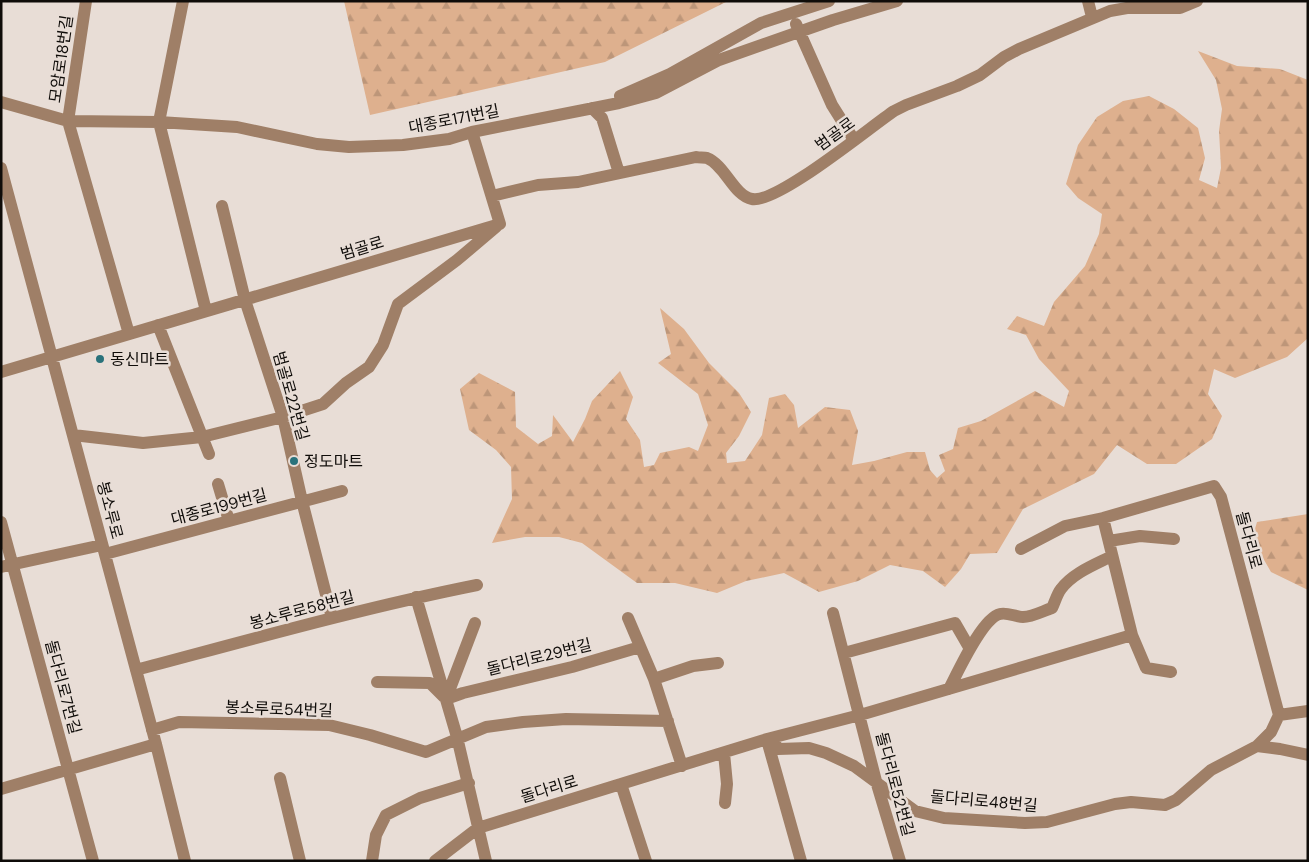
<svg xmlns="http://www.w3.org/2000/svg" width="1309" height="862" viewBox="0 0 1309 862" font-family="'DM Sans','Noto Sans KR',sans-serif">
	<defs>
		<pattern id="forest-firs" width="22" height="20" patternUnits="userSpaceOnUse" patternTransform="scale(1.25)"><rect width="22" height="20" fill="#deb08e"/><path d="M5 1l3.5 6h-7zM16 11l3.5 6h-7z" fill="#bd9679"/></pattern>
	</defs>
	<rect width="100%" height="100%" fill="#e8ddd6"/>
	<!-- forest -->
	<path fill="url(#forest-firs)" d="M 344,1 L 728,1 L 605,62 L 370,115 Z
		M 1198,51 L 1237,66 L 1280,69 L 1308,80 L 1308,338 L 1287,357 L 1235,378 L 1214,369 L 1208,394 L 1222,416 L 1212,439 L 1176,464 L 1147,464 L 1117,445 L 1094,474 L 1023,509 L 997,553 L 970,554 L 961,569 L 945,587 L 923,571 L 890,565 L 858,581 L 819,592 L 784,573 L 746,581 L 717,593 L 675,583 L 637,583 L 582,543 L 559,537 L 525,537 L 492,543 L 512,499 L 511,467 L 496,450 L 469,430 L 460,389 L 479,373 L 515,392 L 516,427 L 538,444 L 552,436 L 553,415 L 573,442 L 585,419 L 592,401 L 620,371 L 633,397 L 626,419 L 640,440 L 644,467 L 654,465 L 660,453 L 689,447 L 698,451 L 708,425 L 698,394 L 658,363 L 671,354 L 660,308 L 684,329 L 709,363 L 739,393 L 751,412 L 739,436 L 726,453 L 727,463 L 745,461 L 762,435 L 769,398 L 785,394 L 794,405 L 798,428 L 825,407 L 850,410 L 858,431 L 852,465 L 874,461 L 907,452 L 925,452 L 930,470 L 937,478 L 945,471 L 939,455 L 953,449 L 958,428 L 981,421 L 1035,391 L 1064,407 L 1069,391 L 1039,359 L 1026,335 L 1007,329 L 1017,316 L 1044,326 L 1054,302 L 1085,266 L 1099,234 L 1102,214 L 1078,198 L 1066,184 L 1078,145 L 1097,117 L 1123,101 L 1149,96 L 1174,109 L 1198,128 L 1205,158 L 1199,180 L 1217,188 L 1221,168 L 1219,131 L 1222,109 L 1216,80 Z
		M 1308,514 L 1308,590 L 1271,572 L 1252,539 L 1257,522 Z"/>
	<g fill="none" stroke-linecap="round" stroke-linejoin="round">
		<!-- minor -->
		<path stroke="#9f7f67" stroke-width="12" d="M 86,1 L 68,121 L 129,334
			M 183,1 L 159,122 L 206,311
			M 1088,1 L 1092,17
			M 796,24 L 832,105 L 854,140
			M 620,96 L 670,74 L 761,23 L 829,1
			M 1,102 L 68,121 L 159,122 L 237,127 L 317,144 L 349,147 L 403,145 L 449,139 L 472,132 L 619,103 L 656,93 L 719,60 L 833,20 L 897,1
			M 592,108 L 602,118 L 619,173
			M 472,132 L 500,224
			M 1,168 L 156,744 L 185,861
			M 492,196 L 538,185 L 578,182 L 696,157 C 699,158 704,157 707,158 C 725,165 734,196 752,199 C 777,204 870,127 894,111 L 906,105 L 957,86 L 980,75 L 1004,57 L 1019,49 L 1110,11 L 1127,8 L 1180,8 L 1197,1
			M 222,206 L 245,300 L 283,417 L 302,501 L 332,618
			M 158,325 L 209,454
			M 1,372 L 500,224
			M 73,435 L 143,443 L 202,437 L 283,417 L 323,404 L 346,383 L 369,367 L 383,345 L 398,304 L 457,260 L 496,227
			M 218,484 L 229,521
			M 1103,518 L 1132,635 L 1146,668 L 1171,672
			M 1,522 L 93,861
			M 1109,541 L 1140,536 L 1174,539
			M 1021,549 L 1065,526 L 1103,518 L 1214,486 L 1221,497 L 1279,715
			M 105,554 L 342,491
			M 1,567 L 102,545
			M 416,597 L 457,737 L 486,861
			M 833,613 L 876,781 L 900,861
			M 628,618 L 654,679 L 682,766
			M 844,653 L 955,623 L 970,649
			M 136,670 C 249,640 362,608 477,585
			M 654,679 L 693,666 L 718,663
			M 377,682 L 430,683 L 444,697
			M 949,689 C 958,672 982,618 1000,614 C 1007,612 1016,617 1023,617 C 1032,617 1043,611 1052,608 C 1055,602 1057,594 1061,589 C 1073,573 1094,565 1112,556
			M 446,699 L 463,693 L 572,667 L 640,647
			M 446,699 L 475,623
			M 1279,715 L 1308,711
			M 152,730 L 179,722 L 329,725 L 370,735 L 426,752 L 486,727 L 523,722 L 566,719 L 668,721
			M 772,738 L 778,749 L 809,748 L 826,753 L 854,766 L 915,811 L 944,818 L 1025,823 L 1047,822 L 1115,804 L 1131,802 L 1165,805 L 1176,800 L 1211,770 L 1257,746 L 1271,732 L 1279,715
			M 767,740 L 801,861
			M 1257,746 L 1280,749 L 1308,755
			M 724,753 L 727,784 L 725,803
			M 280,778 L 300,861
			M 621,784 L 646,861
			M 1,789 L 156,744
			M 372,861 L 376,835 L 386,815 L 420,798 L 469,783
			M 435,861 L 478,828 L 767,739 L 860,715 L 1132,635"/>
	</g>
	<!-- markers -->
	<g fill="#29727b" stroke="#e8ddd6" stroke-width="2">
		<circle cx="100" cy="359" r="5"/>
		<circle cx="294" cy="461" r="5"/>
	</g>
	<g text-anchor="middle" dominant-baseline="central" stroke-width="5" stroke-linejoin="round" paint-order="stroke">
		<!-- street labels -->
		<g font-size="16" fill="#0f0c09" stroke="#e8ddd6">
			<text transform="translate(61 59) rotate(-82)">모암로18번길</text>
			<text transform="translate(454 119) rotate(-11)">대종로171번길</text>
			<text transform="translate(835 134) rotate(-36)">범골로</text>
			<text transform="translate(362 248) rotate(-17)">범골로</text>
			<text transform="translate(291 396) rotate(74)">범골로22번길</text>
			<text transform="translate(219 507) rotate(-15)">대종로199번길</text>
			<text transform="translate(110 510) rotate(75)">봉소루로</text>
			<text transform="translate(1249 540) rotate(75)">돌다리로</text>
			<text transform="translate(302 610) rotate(-15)">봉소루로58번길</text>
			<text transform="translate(539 657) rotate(-14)">돌다리로29번길</text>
			<text transform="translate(63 687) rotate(75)">돌다리로7번길</text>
			<text transform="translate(279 709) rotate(2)">봉소루로54번길</text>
			<text transform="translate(895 784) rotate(75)">돌다리로52번길</text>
			<text transform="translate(549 789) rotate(-17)">돌다리로</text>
			<text transform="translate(984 801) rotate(5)">돌다리로48번길</text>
		</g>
		<!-- poi labels -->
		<g font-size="16" fill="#0f0c09" stroke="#e8ddd6" text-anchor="start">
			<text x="110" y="359">동신마트</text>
			<text x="304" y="461">정도마트</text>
		</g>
	</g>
	<!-- border -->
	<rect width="1309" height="862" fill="none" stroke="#0f0c09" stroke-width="5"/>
</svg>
